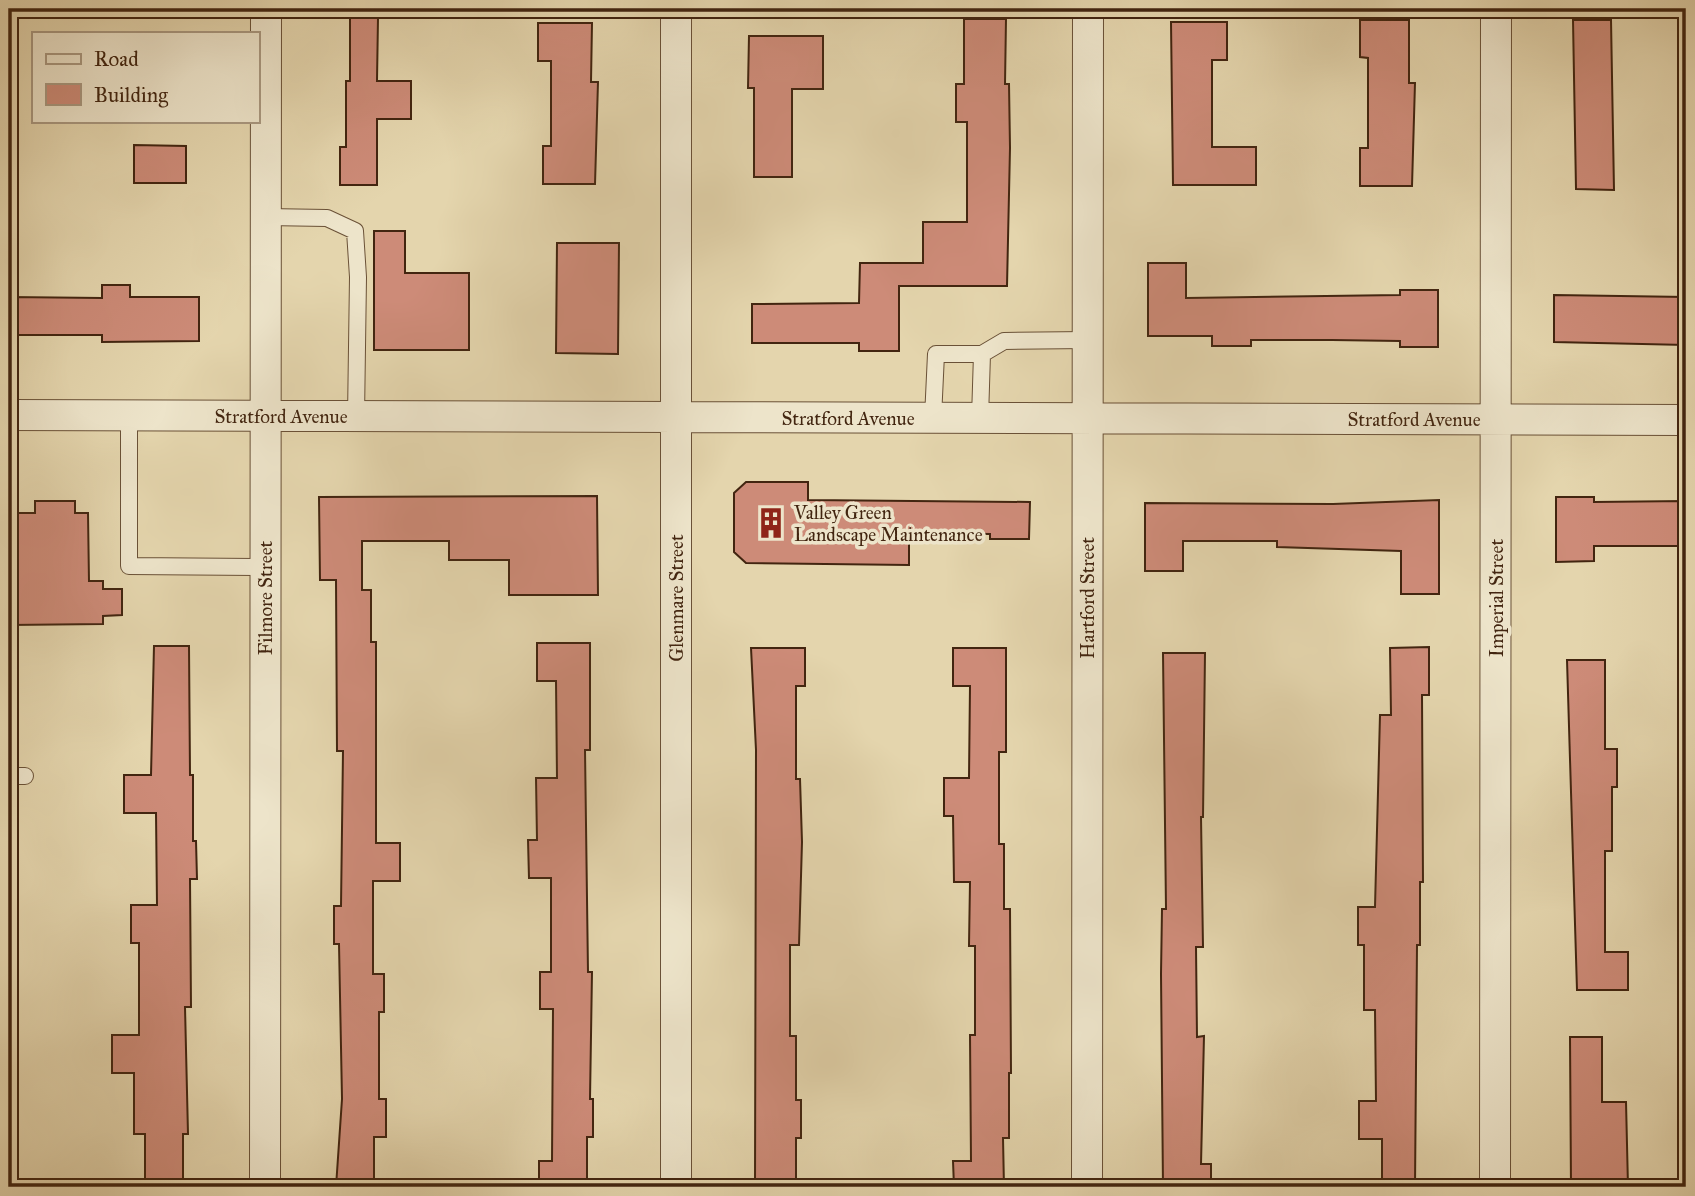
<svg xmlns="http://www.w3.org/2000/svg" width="1695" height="1196" viewBox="0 0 1695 1196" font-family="'IM FELL Great Primer',serif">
	<rect width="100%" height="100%" fill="#e4d5ad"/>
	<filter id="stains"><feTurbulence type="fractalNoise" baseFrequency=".00286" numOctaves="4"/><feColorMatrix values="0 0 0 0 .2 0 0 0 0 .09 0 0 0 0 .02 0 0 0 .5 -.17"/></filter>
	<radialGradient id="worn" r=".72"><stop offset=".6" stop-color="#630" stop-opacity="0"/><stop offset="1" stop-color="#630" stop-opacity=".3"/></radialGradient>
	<!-- building -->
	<path fill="#cd8b78" stroke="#422510" stroke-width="2" d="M 350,18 L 378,18 L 377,81 L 411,81 L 411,119 L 377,119 L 377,185 L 340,185 L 340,147 L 346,147 L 346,81 L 350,81 Z
		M 964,19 L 1006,19 L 1005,84 L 1009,84 L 1010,148 L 1007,286 L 899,286 L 899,351 L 859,351 L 859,343 L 752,343 L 752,304 L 859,303 L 860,263 L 923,263 L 923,222 L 967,222 L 967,122 L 956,122 L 956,84 L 964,84 Z
		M 1360,20 L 1409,20 L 1409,83 L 1415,83 L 1412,186 L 1360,186 L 1360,148 L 1368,148 L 1368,58 L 1360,57 Z
		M 1573,20 L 1611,20 L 1614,190 L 1576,189 Z
		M 1171,22 L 1227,22 L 1227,60 L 1212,60 L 1212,147 L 1256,147 L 1256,185 L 1173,185 Z
		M 538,23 L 592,23 L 591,82 L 598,82 L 595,184 L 543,184 L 543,146 L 551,146 L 551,61 L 538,61 Z
		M 749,36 L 823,36 L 823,89 L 792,89 L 792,177 L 754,177 L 754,88 L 748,88 Z
		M 134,145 L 186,146 L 186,183 L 134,183 Z
		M 374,231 L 405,231 L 405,273 L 469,273 L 469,350 L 374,350 Z
		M 557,243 L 619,243 L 618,354 L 556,353 Z
		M 1148,263 L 1186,263 L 1186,298 L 1400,295 L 1400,290 L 1438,290 L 1438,347 L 1400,347 L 1400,341 L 1332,340 L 1251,340 L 1251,346 L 1212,346 L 1212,336 L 1148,336 Z
		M 102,285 L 130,285 L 130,297 L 199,297 L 199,341 L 102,342 L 102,335 L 9,335 L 9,297 L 102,298 Z
		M 1554,295 L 1686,297 L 1686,345 L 1554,342 Z
		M 746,482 L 808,482 L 808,500 L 1030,502 L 1029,539 L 990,539 L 990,534 L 909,533 L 909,565 L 746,563 L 734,552 L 734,493 Z
		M 597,496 L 598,595 L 509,595 L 509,560 L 449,560 L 449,541 L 362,541 L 362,590 L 371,590 L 371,642 L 376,642 L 376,843 L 400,843 L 400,881 L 373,881 L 373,974 L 384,974 L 384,1012 L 379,1012 L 379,1099 L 386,1099 L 386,1137 L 374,1137 L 374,1187 L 336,1187 L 342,1099 L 339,944 L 334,944 L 334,906 L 341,906 L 343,751 L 337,751 L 336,580 L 320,580 L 319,497 Z
		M 1556,497 L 1594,497 L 1594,502 L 1686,501 L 1686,546 L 1594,546 L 1594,561 L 1556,562 Z
		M 1439,500 L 1439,594 L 1401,594 L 1401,551 L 1277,547 L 1277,541 L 1183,541 L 1183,571 L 1145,571 L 1145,503 L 1333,504 Z
		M 35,501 L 75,501 L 75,513 L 88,513 L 89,581 L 103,581 L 103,589 L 122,589 L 122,615 L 103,616 L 103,624 L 9,625 L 9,513 L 35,513 Z
		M 537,643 L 590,643 L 590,750 L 585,750 L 588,972 L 592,972 L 590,1099 L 593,1099 L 593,1137 L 587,1137 L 587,1187 L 539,1187 L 539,1161 L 552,1161 L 553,1009 L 540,1009 L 540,972 L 551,972 L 551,878 L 529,878 L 528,840 L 537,840 L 536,778 L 557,778 L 556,681 L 537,681 Z
		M 154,646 L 189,646 L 190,775 L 193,775 L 193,841 L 196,841 L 197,879 L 190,879 L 191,1007 L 185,1007 L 188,1134 L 183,1134 L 183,1187 L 145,1187 L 145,1134 L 134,1134 L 134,1073 L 112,1073 L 112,1035 L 139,1035 L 139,943 L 131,943 L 131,905 L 157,905 L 156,813 L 124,813 L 124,775 L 151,775 Z
		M 1429,647 L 1429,695 L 1422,695 L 1423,882 L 1420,882 L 1420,945 L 1417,945 L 1415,1187 L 1382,1187 L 1382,1139 L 1359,1139 L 1359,1101 L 1376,1101 L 1375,1010 L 1364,1010 L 1364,945 L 1358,945 L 1358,907 L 1375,907 L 1380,715 L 1391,715 L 1390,648 Z
		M 751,648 L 805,648 L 805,686 L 796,686 L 796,779 L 800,779 L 802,842 L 799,945 L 790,945 L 790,1036 L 796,1036 L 796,1100 L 801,1100 L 801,1138 L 796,1138 L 796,1187 L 755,1187 L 756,750 Z
		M 953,648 L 1006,648 L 1006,752 L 999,752 L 999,844 L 1004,844 L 1004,909 L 1010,909 L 1011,1073 L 1009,1073 L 1009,1138 L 1003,1138 L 1004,1187 L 954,1187 L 953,1161 L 971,1161 L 970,1035 L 975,1035 L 975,946 L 969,946 L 970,882 L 954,882 L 953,816 L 944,816 L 944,778 L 969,778 L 970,686 L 953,686 Z
		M 1163,653 L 1205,653 L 1203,817 L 1201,817 L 1203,947 L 1196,947 L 1197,1037 L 1204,1036 L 1201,1164 L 1211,1164 L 1211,1187 L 1163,1187 L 1161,974 L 1162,909 L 1166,909 Z
		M 1567,660 L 1605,660 L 1605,749 L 1617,749 L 1617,787 L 1612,787 L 1612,851 L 1605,851 L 1605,952 L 1628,952 L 1628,990 L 1577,990 Z
		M 1570,1037 L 1602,1037 L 1602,1102 L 1626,1102 L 1628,1187 L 1571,1187 Z"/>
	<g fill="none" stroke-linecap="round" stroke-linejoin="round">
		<defs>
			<path id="lane" d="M 266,217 L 327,218 L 355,231 L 358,277 L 356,417
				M 982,354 L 1004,341 L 1087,340
				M 129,416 L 129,566 L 266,567
				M 933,418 L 936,354 L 982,354 L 980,418
				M 9,776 L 25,776"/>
			<path id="street" d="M 676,9 L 676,1187
				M 9,415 L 1686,420
				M 265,1187 L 266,9
				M 1087,1187 L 1088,9
				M 1495,1187 L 1496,9"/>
		</defs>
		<!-- lane casing -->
		<use href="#lane" stroke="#6a5137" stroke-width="18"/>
		<!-- street casing -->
		<use href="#street" stroke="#6a5137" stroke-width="32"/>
		<!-- lane -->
		<use href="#lane" stroke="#ede4ca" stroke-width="16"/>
		<!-- street -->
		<use href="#street" stroke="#ede4ca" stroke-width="30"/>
	</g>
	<!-- icons -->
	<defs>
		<symbol id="building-bare" viewBox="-9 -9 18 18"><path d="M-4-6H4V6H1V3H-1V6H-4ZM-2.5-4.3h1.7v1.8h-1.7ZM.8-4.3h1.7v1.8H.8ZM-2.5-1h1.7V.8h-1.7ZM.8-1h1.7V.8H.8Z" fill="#8f2418" stroke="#ede4ca" stroke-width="2.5" paint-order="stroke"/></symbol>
	</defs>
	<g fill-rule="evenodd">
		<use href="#building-bare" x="749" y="501" width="44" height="44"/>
	</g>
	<g text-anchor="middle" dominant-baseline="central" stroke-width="7" stroke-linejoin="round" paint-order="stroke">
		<!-- street labels -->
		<g font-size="19" fill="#422510" stroke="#ede4ca">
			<text x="281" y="416">Stratford Avenue</text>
			<text x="848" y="418">Stratford Avenue</text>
			<text x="1414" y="419">Stratford Avenue</text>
			<text transform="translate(265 598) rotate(-90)">Filmore Street</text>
			<text transform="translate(676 598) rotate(-90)">Glenmare Street</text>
			<text transform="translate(1087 598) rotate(-90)">Hartford Street</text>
			<text transform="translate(1496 598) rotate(-90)">Imperial Street</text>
		</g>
		<!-- poi labels -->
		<g font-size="19" fill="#422510" stroke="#ede4ca" text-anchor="start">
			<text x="794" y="512">Valley Green<tspan x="794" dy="22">Landscape Maintenance</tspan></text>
		</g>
	</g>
	<!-- margin -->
	<rect width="1695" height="1196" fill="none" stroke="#e4d5ad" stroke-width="35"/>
	<rect x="10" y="10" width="1674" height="1175" fill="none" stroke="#422510" stroke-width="3.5"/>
	<rect x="18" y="18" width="1660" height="1161" fill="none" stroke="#422510" stroke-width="2"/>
	<!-- legend -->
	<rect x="32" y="32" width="228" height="91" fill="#ede4ca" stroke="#a99880" stroke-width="2"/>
	<rect x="46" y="54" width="35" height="10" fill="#ede4ca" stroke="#a99880" stroke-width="2"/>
	<text x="94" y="66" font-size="21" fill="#422510">Road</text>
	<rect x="46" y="84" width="35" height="21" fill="#cd8b78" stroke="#a99880" stroke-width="2"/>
	<text x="94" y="102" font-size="21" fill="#422510">Building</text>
	<rect width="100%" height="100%" filter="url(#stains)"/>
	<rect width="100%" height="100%" fill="url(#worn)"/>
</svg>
